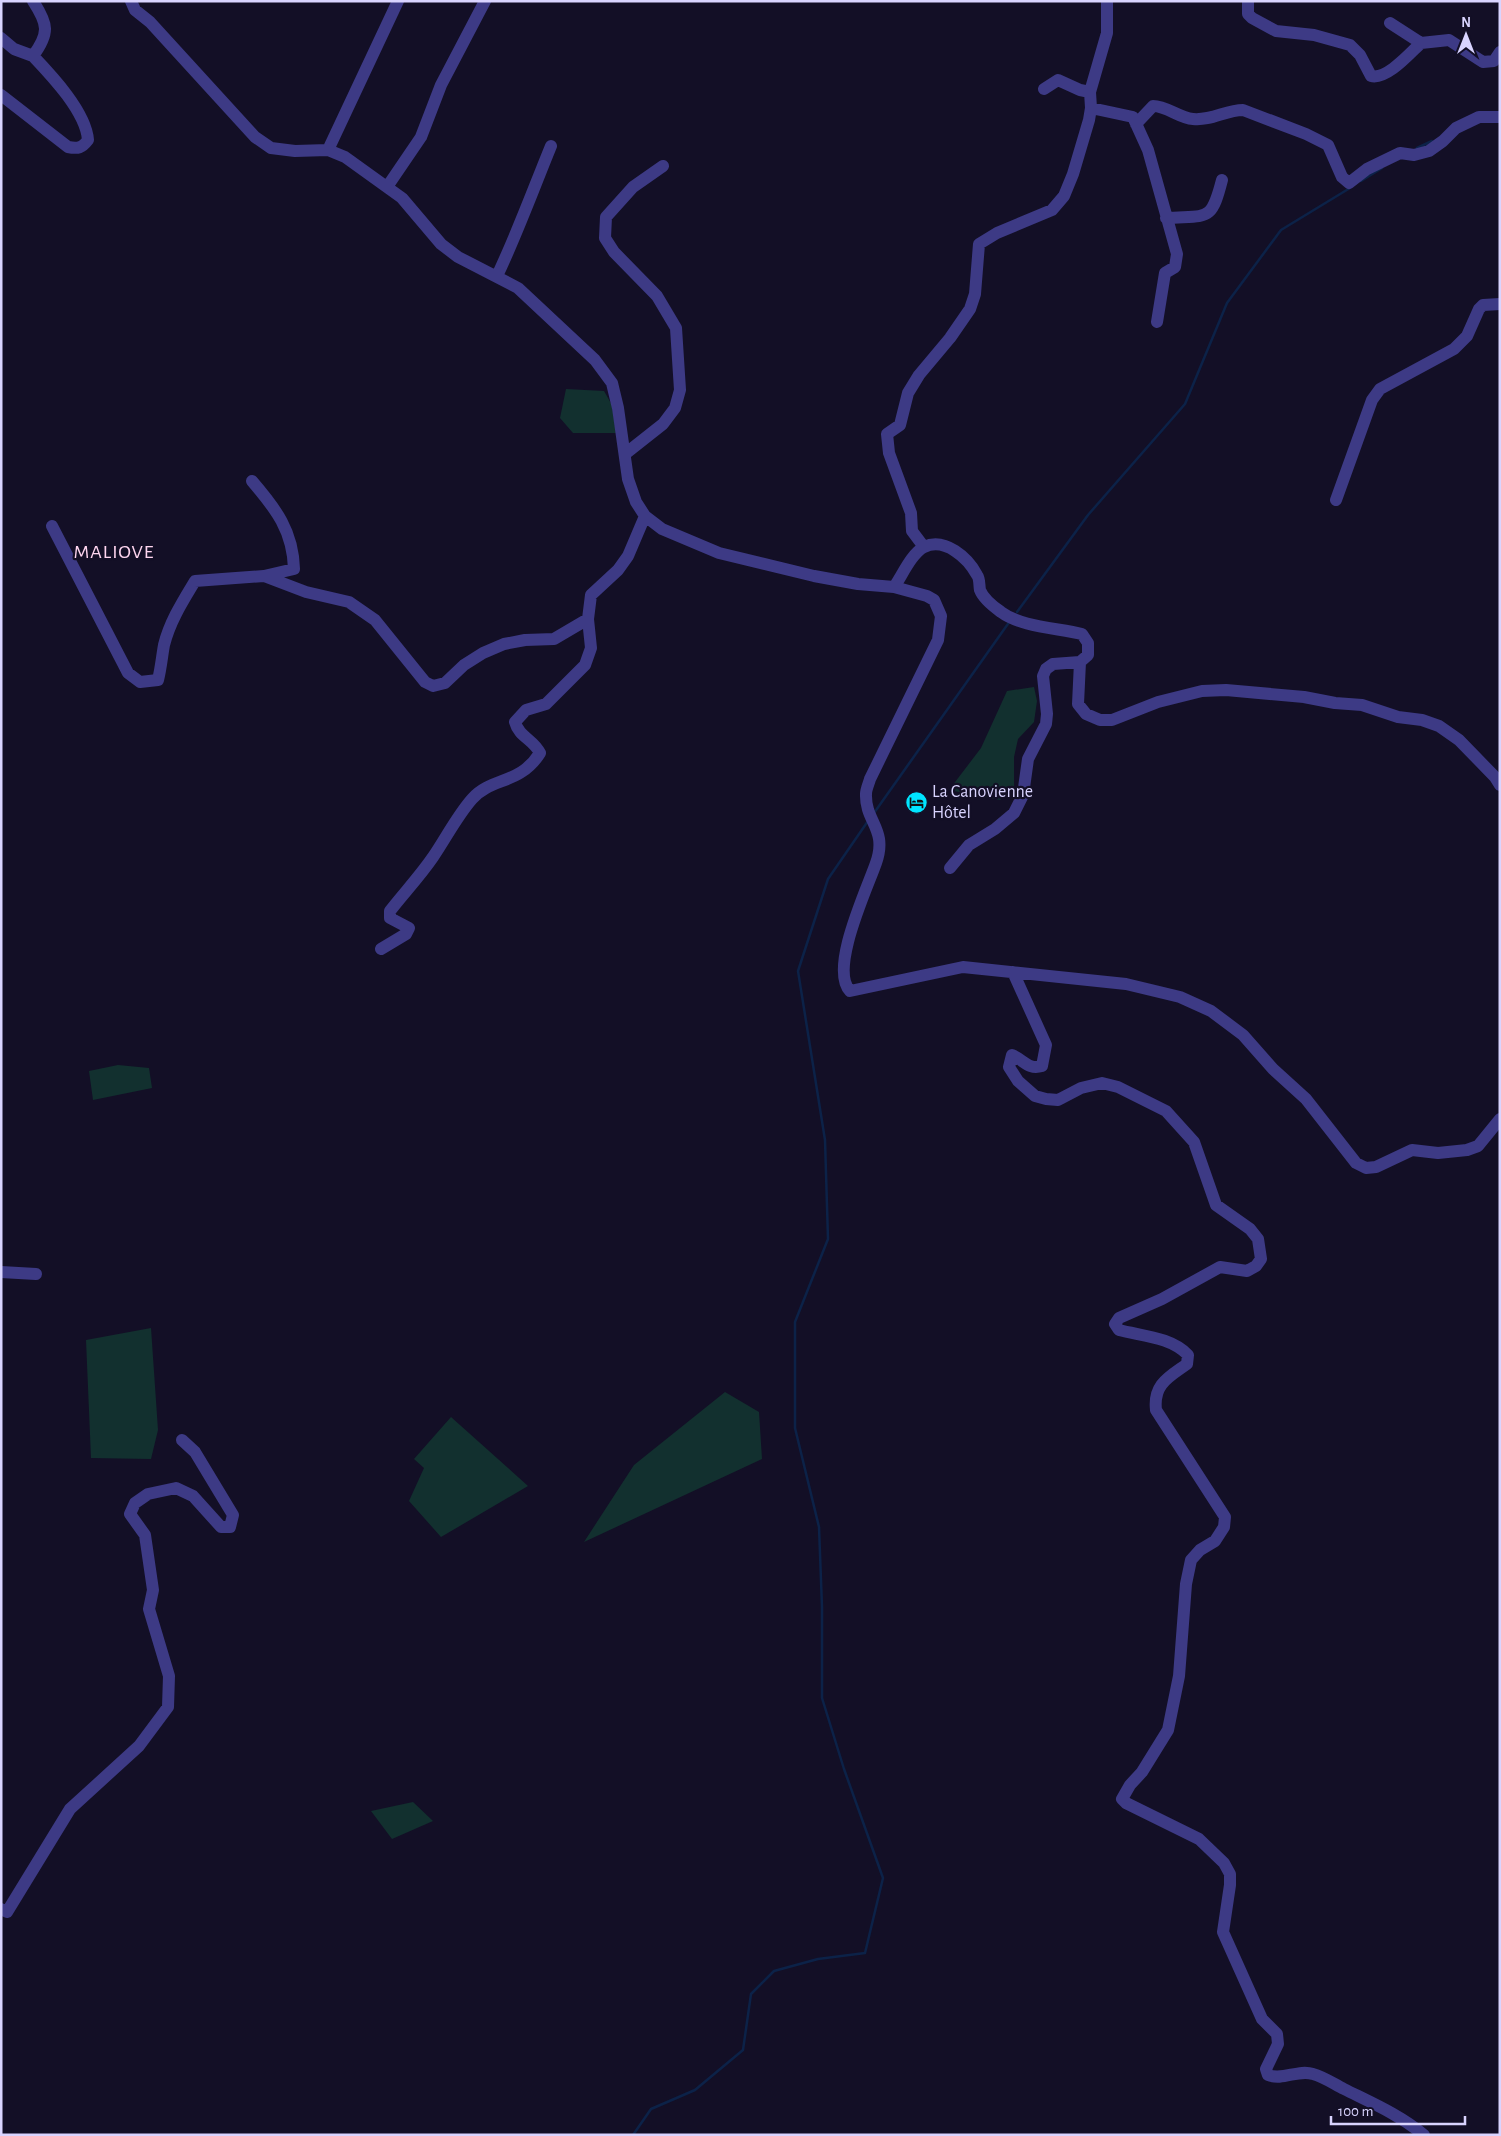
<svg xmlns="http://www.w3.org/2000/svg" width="1501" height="2136" viewBox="0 0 1501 2136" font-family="'Alegreya Sans',sans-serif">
	<rect width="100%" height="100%" fill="#130f26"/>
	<!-- green -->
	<path fill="#12302f" d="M 566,389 L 604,391 L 612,405 L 616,433 L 573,433 L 560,418 Z
		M 1034,687 L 1037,701 L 1034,722 L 1018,739 L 1014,757 L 1014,786 L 1000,800 L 949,790 L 981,748 L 1007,691 Z
		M 118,1065 L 149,1068 L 152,1088 L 93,1100 L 89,1071 Z
		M 151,1328 L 158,1430 L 151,1459 L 91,1458 L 86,1340 Z
		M 725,1392 L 759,1412 L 762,1459 L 584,1542 L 634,1465 Z
		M 451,1417 L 528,1486 L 441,1537 L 409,1501 L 424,1468 L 414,1459 Z
		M 413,1802 L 433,1821 L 392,1839 L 371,1811 Z"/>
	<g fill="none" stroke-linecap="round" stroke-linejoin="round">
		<!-- stream -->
		<path stroke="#0c2248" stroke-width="2.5" d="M 1417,148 L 1432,141
			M 1361,181 L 1382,168
			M 1017,612 L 1088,515 L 1185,404 L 1227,303 L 1281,230 L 1350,188
			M 874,813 L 1010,621
			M 633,2135 L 651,2109 L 695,2090 L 743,2050 L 751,1994 L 774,1971 L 818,1959 L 865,1953 L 883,1878 L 844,1769 L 822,1698 L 822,1607 L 819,1527 L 795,1428 L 795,1322 L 828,1239 L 825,1140 L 798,971 L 828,879 L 868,821"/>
		<!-- minor -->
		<path stroke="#3d3a85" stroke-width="12" d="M 131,1 L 135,10 L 150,22 L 255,137 L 271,148 L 295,151 L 328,150 L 345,157 L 402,198 L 441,244 L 458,257 L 518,288 L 595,360 L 612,383 L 618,408 L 628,479 L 636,502 L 645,516 L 662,529 L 719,553 L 814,576 L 858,584 L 894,587 L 927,596 L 934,600 L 941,616 L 938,640 L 870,779 C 869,783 866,789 866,794 C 865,822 888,829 876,863 C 867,889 829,969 850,991 L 963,967 L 1126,984 L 1180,997 L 1211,1011 L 1243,1035 L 1273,1069 L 1306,1099 L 1356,1163 L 1366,1168 L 1376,1167 L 1412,1150 L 1438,1153 L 1467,1150 L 1478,1146 L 1500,1119
			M 1248,1 L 1248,14 L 1252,18 L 1276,31 L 1314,35 L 1350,45 L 1360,55 L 1371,76 C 1387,80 1410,53 1421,43
			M 1390,23 L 1421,43 L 1449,40 L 1483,62 L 1494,61 L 1500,52
			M 1,38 L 14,49 L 33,56 C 50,33 48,24 33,1
			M 1044,89 L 1058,80 L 1080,90 L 1090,92
			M 1,95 L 68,147 C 78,149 82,148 88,140 C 86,112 52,76 33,56
			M 1091,108 L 1133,117 L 1148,150 L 1177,254 L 1175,267 L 1165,273 L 1157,322
			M 1136,124 L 1153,106 C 1167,106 1179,118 1193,119 C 1211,121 1226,110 1243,110 L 1306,134 L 1328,145 L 1342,177 L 1349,183 L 1367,169 L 1400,153 L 1414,155 L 1429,151 L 1443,141 L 1456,128 L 1479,117 L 1500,117
			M 328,150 L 398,1
			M 387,187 L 421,137 L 441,85 L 485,1
			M 1166,218 C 1208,215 1211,223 1222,180
			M 497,276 C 517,234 533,190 551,146
			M 625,454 L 663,424 L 675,408 L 680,390 L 676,328 L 657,296 L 614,252 L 605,238 L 606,217 L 633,187 L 663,166
			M 1336,500 L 1372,400 L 1380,389 L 1454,349 L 1467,336 L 1479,309 L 1483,305 L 1500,304
			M 52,526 L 128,673 L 140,682 L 158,680 C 161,668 162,656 164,645 C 170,621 183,601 195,581 L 264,576 L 294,569 C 293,531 276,509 252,481
			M 924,547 L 912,531 L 911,513 L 889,453 L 887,434 L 900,425 L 908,393 L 919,375 L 950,338 L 970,309 L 975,294 L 979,244 L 997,233 L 1052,210 L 1064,196 L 1073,174 L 1089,120 L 1091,108 L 1090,92 L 1107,33 L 1107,1
			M 264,576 L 306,592 L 349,602 L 375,620 L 425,682 L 433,686 L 445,683 L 464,665 L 483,653 L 504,644 L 525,640 L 554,639 L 588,619
			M 894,587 C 902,576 911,554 924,547 C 945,537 968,558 977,575 C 980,579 979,585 980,590 C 983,598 994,607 1001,612 C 1021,627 1058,628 1082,634 L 1088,643 L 1088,655 L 1080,662 L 1053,664 L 1046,669 L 1043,676 L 1047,714 L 1046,724 L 1028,759 L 1023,795 L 1014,813 L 995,829 L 969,845 L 950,868
			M 1080,662 L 1078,704 L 1086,714 L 1100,720 L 1112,720 L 1158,702 L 1202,691 L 1226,690 L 1304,697 L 1335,703 L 1362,705 L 1398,717 L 1422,720 L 1439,726 L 1459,740 L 1495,777 L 1500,785
			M 381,949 L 406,934 L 409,928 L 390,918 L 390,911 C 404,893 420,876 433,857 C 446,838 457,816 472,799 C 491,777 520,785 540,753 C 533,739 519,737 515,722 L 526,710 L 546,704 L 585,665 L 591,648 L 588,619 L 591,595 L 618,570 L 628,556 L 645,516
			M 1013,972 L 1046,1045 L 1042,1066 C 1028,1070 1024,1060 1012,1055 L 1009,1067 L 1018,1081 L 1035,1096 L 1046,1099 L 1058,1100 L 1081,1088 L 1102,1083 L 1118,1087 L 1166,1111 L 1194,1142 L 1216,1205 L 1250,1229 L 1258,1239 L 1261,1259 L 1256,1266 L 1247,1271 L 1220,1267 L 1162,1299 L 1119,1318 L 1115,1324 L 1119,1330 C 1142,1336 1171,1337 1188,1355 L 1187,1364 C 1169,1377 1153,1384 1156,1410 L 1225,1517 L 1224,1527 L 1215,1541 L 1200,1550 L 1191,1560 L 1186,1584 L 1179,1676 L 1168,1730 L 1142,1772 L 1130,1785 L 1122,1799 L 1126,1803 L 1199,1839 L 1224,1863 L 1230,1874 L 1230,1885 L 1223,1932 L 1262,2019 L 1277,2034 L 1278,2044 L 1266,2069 L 1268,2075 C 1283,2081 1298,2069 1313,2074 C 1324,2077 1334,2084 1344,2089 C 1372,2103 1400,2115 1424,2135
			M 1,1272 L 36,1274
			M 1,1909 L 7,1912 L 70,1809 L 139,1746 L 168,1707 L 169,1676 L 149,1609 L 153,1590 L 145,1535 L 130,1514 L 135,1503 L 148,1494 L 176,1488 L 193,1496 L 221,1527 L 230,1527 L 233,1515 L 195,1452 L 182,1440"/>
	</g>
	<!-- icons -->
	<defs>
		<symbol id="hotel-disc" viewBox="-11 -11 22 22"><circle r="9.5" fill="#00e5ff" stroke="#130f26"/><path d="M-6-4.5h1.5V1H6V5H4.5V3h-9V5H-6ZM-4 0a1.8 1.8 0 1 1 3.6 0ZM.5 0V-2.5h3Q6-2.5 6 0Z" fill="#111"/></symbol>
	</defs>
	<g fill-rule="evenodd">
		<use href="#hotel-disc" x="904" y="790" width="25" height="25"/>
	</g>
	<g text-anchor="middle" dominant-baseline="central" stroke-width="4.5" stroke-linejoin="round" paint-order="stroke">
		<!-- poi labels -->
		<g font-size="18" fill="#d9d4ff" stroke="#130f26" text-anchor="start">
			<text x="932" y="792">La Canovienne<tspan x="932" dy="21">Hôtel</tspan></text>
		</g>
		<!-- quarter labels -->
		<g font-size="20" letter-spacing="1" fill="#ffd6f0" stroke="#130f26">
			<text x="114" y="552">MALIOVE</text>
		</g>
	</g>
	<!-- border -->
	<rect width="1501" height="2136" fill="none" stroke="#d9d4ff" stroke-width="5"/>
	<!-- north arrow -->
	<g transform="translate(1466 35)" stroke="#130f26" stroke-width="4" paint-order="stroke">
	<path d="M0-4L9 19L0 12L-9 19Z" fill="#d9d4ff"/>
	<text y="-8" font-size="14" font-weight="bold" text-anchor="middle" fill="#d9d4ff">N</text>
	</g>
	<!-- scale -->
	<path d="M1331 2116v8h134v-8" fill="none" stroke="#d9d4ff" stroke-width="2.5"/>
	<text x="1338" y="2116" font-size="15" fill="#d9d4ff" stroke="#130f26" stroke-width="4" paint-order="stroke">100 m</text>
</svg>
